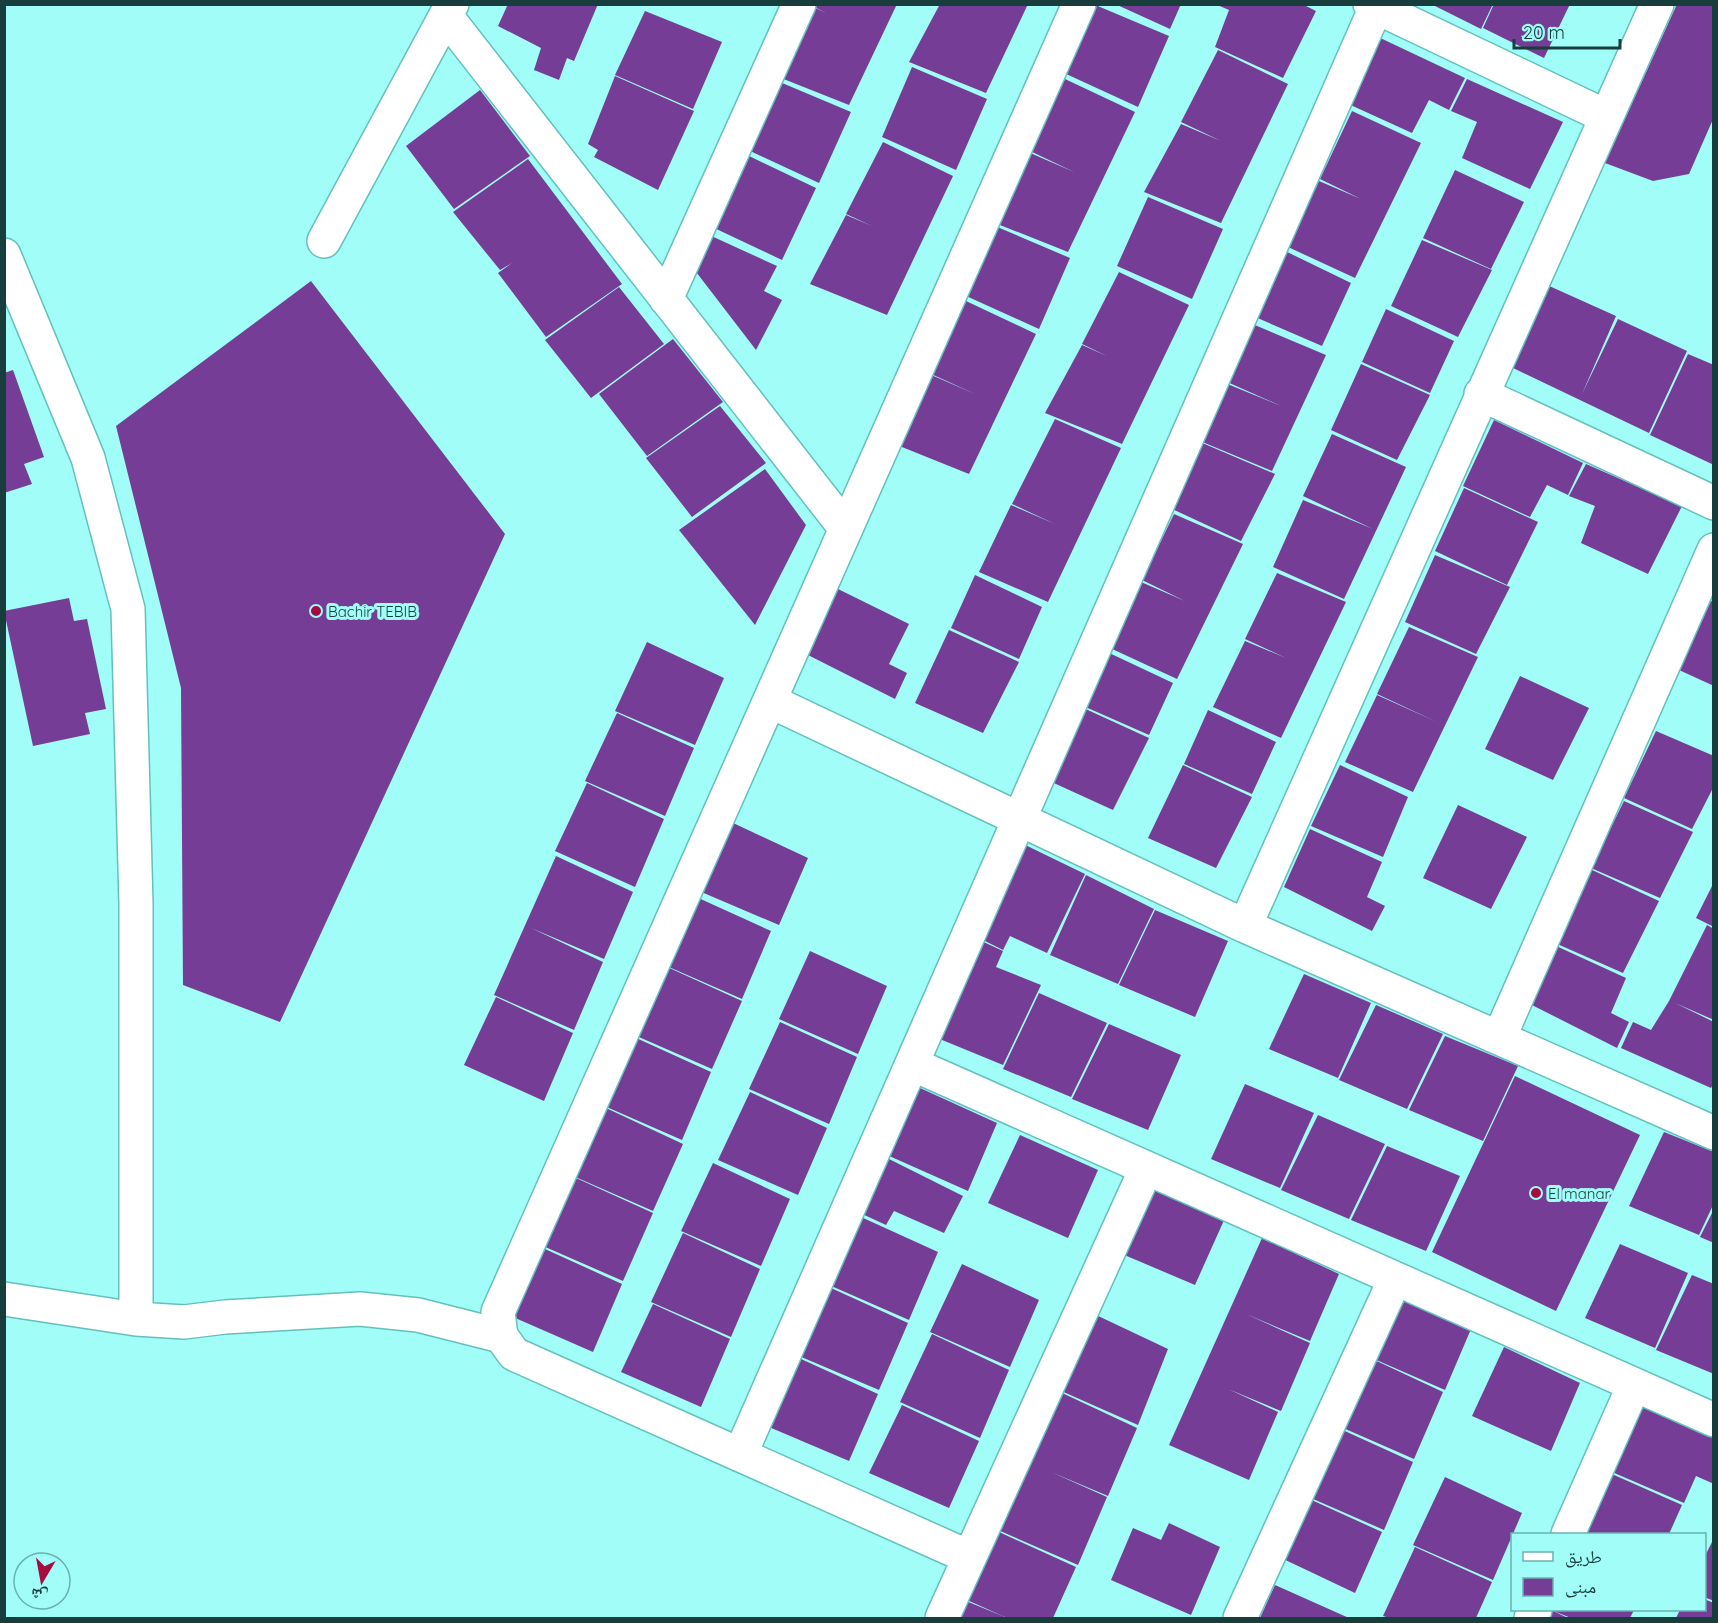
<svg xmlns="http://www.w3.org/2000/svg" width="1718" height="1623" viewBox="0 0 1718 1623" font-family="Quicksand,'Noto Naskh Arabic',sans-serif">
	<rect width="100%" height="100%" fill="#a0fdf8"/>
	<!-- building -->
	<path fill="#763d96" d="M 508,4 L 598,4 L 574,61 L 567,58 L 559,80 L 534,70 L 541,48 L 498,26 Z
		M 809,4 L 897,4 L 849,105 L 776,76 L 809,5 L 826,13 Z
		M 940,4 L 1028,4 L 986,93 L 909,62 Z
		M 1093,4 L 1169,36 L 1138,107 L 1064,73 Z
		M 1115,4 L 1181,4 L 1170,29 Z
		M 1302,4 L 1316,11 L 1283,78 L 1215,47 L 1229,10 L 1215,4 Z
		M 1431,4 L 1493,4 L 1481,29 Z
		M 1494,4 L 1570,4 L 1544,58 L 1483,28 Z
		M 1677,4 L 1714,4 L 1714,117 L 1689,174 L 1653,181 L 1605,163 Z
		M 645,11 L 722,42 L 693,109 L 615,75 Z
		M 1376,36 L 1465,78 L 1449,110 L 1429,100 L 1412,133 L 1344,102 Z
		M 1218,50 L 1288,84 L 1221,223 L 1144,192 L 1181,124 L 1221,141 L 1181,122 Z
		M 912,67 L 987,99 L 956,170 L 882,137 Z
		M 615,76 L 694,111 L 658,190 L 594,157 L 598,150 L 588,144 Z
		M 1065,79 L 1135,112 L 1068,252 L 995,223 L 1028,152 L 1074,172 L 1028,150 Z
		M 1467,79 L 1563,122 L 1530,189 L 1462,158 L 1477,122 L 1451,111 Z
		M 775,80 L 851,112 L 819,183 L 746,149 Z
		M 480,90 L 530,156 L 454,209 L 406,146 Z
		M 1352,111 L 1421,143 L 1355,278 L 1288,247 L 1319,181 L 1361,199 L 1320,179 Z
		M 883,142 L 953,176 L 887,315 L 810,284 L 846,215 L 872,226 L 846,214 Z
		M 747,155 L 816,188 L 782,260 L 710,226 Z
		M 528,159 L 622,284 L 546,337 L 498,273 L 512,263 L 500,270 L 453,212 Z
		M 1455,170 L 1524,202 L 1491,269 L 1423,238 Z
		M 1148,197 L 1223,229 L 1192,299 L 1117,266 Z
		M 995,226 L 1070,258 L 1039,329 L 964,295 Z
		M 707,234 L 777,266 L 764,291 L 782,300 L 756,350 L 690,264 Z
		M 1422,240 L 1492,270 L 1458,337 L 1391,306 Z
		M 1283,250 L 1351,283 L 1322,346 L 1253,316 Z
		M 1119,272 L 1189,305 L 1122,444 L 1045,413 L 1082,345 L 1107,356 L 1082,344 Z
		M 311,281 L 505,534 L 280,1022 L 183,985 L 181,688 L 116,426 Z
		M 1547,285 L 1616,316 L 1582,394 L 1618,319 L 1687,351 L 1649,433 L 1509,366 Z
		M 619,287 L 664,344 L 591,398 L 545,340 Z
		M 966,301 L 1036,334 L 969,474 L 892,443 L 929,374 L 975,394 L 929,373 Z
		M 1386,309 L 1454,341 L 1430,393 L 1362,362 Z
		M 1250,323 L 1326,355 L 1272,471 L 1200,441 L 1225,383 L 1281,406 L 1225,381 Z
		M 673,339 L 723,402 L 647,456 L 599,394 Z
		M 1688,354 L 1714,365 L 1714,465 L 1650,435 Z
		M 1361,364 L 1430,395 L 1397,460 L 1331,430 Z
		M 13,370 L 44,457 L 24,464 L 32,484 L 4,493 L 4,373 Z
		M 720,406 L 766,463 L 692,517 L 646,458 Z
		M 1055,419 L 1121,448 L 1048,602 L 979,572 L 1011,505 L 1055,524 L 1012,504 Z
		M 1494,420 L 1583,463 L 1568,495 L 1547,485 L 1530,517 L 1463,486 Z
		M 1332,434 L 1406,467 L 1344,599 L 1273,567 L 1303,500 L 1373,529 L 1303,496 Z
		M 1200,442 L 1275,474 L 1241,541 L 1170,508 Z
		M 1586,464 L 1682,506 L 1648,574 L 1581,543 L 1595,506 L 1569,496 Z
		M 765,469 L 806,525 L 755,625 L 679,530 Z
		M 1464,488 L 1538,522 L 1507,585 L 1435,551 Z
		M 1174,514 L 1243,544 L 1177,679 L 1110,648 L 1141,582 L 1185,601 L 1142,580 Z
		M 1435,555 L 1510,587 L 1476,654 L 1405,622 Z
		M 1277,573 L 1346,602 L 1281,738 L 1213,707 L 1245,641 L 1286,658 L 1245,639 Z
		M 975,575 L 1042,607 L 1019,659 L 951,628 Z
		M 838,589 L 909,624 L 889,664 L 907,673 L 895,699 L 806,654 Z
		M 69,598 L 74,621 L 87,619 L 106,709 L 85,713 L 90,734 L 33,746 L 4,611 Z
		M 1711,601 L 1714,602 L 1714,686 L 1679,670 Z
		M 1409,627 L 1478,657 L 1413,792 L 1345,762 L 1377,695 L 1437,722 L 1377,694 Z
		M 949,630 L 1019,662 L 983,733 L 915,703 Z
		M 647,642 L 724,678 L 695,745 L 615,711 Z
		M 1105,651 L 1173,683 L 1149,735 L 1081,705 Z
		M 1520,676 L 1589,708 L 1553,780 L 1485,749 Z
		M 1079,706 L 1149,738 L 1113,810 L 1045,779 Z
		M 1208,710 L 1276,742 L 1252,794 L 1184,764 Z
		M 617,713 L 694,748 L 665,816 L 585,781 Z
		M 1656,731 L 1714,756 L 1714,786 L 1692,829 L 1624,798 Z
		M 1183,765 L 1252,797 L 1216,868 L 1148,838 Z
		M 1340,765 L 1408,797 L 1383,857 L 1311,826 Z
		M 587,783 L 664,819 L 635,887 L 555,851 Z
		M 1624,801 L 1693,832 L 1660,898 L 1591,868 Z
		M 1458,805 L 1527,837 L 1491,909 L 1423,878 Z
		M 731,822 L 808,858 L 779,925 L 699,891 Z
		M 1310,829 L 1382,862 L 1367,897 L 1385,906 L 1372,931 L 1284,887 Z
		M 1015,840 L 1085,874 L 1047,953 L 1010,936 L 1003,950 L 975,936 Z
		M 556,856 L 633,892 L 604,959 L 531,928 L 603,962 L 574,1030 L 494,995 Z
		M 1590,869 L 1659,901 L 1623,973 L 1555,943 Z
		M 1086,875 L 1154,909 L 1118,984 L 1050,955 Z
		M 1714,882 L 1714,927 L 1696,918 Z
		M 694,896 L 771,931 L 742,999 L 662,964 Z
		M 1155,910 L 1228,941 L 1195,1017 L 1119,985 Z
		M 1707,925 L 1714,929 L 1714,1020 L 1675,1003 L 1714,1022 L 1714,1083 L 1711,1088 L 1621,1048 L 1633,1022 L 1651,1030 L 1669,1001 Z
		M 975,938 L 1003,951 L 996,967 L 1041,985 L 1003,1065 L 930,1035 Z
		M 1554,945 L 1626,978 L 1611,1013 L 1629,1022 L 1617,1048 L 1528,1003 Z
		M 810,951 L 887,986 L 858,1054 L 779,1019 Z
		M 665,966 L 742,1001 L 712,1069 L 632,1034 Z
		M 1304,974 L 1371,1003 L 1338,1078 L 1269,1049 Z
		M 1039,993 L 1107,1023 L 1071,1097 L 1003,1069 Z
		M 496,997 L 573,1033 L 544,1101 L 464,1065 Z
		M 1376,1005 L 1443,1034 L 1407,1109 L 1339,1080 Z
		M 780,1022 L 857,1057 L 829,1124 L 749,1089 Z
		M 1109,1024 L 1181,1055 L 1148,1130 L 1072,1099 Z
		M 1445,1036 L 1518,1066 L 1483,1141 L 1409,1110 Z
		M 634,1037 L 711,1072 L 682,1140 L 602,1105 Z
		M 1515,1076 L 1640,1135 L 1556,1311 L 1432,1252 Z
		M 1245,1084 L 1314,1113 L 1280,1188 L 1211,1159 Z
		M 920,1088 L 997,1123 L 968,1191 L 887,1155 Z
		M 750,1092 L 827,1128 L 798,1195 L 718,1160 Z
		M 606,1108 L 683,1144 L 653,1211 L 573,1176 Z
		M 1318,1115 L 1385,1144 L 1349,1219 L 1281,1190 Z
		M 1664,1132 L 1714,1152 L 1714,1203 L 1699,1235 L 1629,1206 Z
		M 1020,1135 L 1098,1170 L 1068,1238 L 988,1203 Z
		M 1387,1146 L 1460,1176 L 1426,1251 L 1351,1220 Z
		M 887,1158 L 963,1196 L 944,1233 L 894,1211 L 886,1225 L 860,1213 Z
		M 713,1163 L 790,1199 L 761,1266 L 681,1231 Z
		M 576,1178 L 653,1213 L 623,1281 L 543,1246 Z
		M 1147,1182 L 1225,1218 L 1195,1285 L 1115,1251 Z
		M 1714,1209 L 1714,1243 L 1700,1237 Z
		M 861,1217 L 938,1252 L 909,1320 L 829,1285 Z
		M 683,1233 L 760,1269 L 731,1337 L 651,1302 Z
		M 1262,1238 L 1339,1274 L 1310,1341 L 1246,1314 L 1310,1343 L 1281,1411 L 1228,1389 L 1278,1412 L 1249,1480 L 1169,1445 Z
		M 1620,1244 L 1688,1273 L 1655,1348 L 1585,1318 Z
		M 545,1249 L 622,1284 L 593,1352 L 513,1317 Z
		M 962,1264 L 1039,1300 L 1010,1367 L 930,1332 Z
		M 1692,1275 L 1714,1284 L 1714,1374 L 1656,1350 Z
		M 1397,1287 L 1474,1322 L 1445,1390 L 1365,1355 Z
		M 831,1288 L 908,1323 L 879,1390 L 799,1356 Z
		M 653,1304 L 730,1339 L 701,1407 L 621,1372 Z
		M 1094,1314 L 1168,1349 L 1138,1425 L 1059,1390 Z
		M 932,1334 L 1009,1370 L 980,1438 L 900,1402 Z
		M 1504,1347 L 1580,1383 L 1551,1451 L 1472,1416 Z
		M 1366,1356 L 1443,1392 L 1414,1459 L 1334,1424 Z
		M 801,1359 L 878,1394 L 849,1461 L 769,1427 Z
		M 1060,1392 L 1137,1428 L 1108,1496 L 1051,1472 L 1107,1497 L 1078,1565 L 998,1530 Z
		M 1636,1402 L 1714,1436 L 1714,1484 L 1696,1476 L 1684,1503 L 1605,1469 Z
		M 902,1405 L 979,1441 L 949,1508 L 869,1473 Z
		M 1336,1427 L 1413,1462 L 1384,1530 L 1304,1495 Z
		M 1605,1471 L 1682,1505 L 1669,1534 L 1576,1534 Z
		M 1445,1477 L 1522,1513 L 1493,1580 L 1413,1545 Z
		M 1305,1497 L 1382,1532 L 1355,1593 L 1277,1556 Z
		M 1169,1523 L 1220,1547 L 1191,1615 L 1111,1580 L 1133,1528 L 1161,1540 Z
		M 999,1532 L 1076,1567 L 1053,1618 L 958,1618 L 966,1601 L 1005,1617 L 967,1600 Z
		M 1714,1538 L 1714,1601 L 1704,1597 L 1704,1558 Z
		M 1415,1547 L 1492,1582 L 1476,1618 L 1390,1618 L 1383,1616 Z
		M 1275,1585 L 1349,1618 L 1260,1618 Z
		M 1704,1599 L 1714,1603 L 1714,1618 L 1676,1618 L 1680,1610 L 1704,1610 Z
		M 1542,1610 L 1634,1610 L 1630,1618 L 1571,1618 L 1551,1610 L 1568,1618 L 1538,1618 Z"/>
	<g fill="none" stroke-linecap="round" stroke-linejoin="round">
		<defs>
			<path id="minor" d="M 1370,4 L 1605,116
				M 446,16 L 846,529
				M 324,241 L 452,4
				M 4,255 L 88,458 L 128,609 L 136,904 L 136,1319
				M 666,299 L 799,4
				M 1481,394 L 1714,503
				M 770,701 L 1245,926 L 1714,1133
				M 1245,926 L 1657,4
				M 1499,1038 L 1714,550
				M 912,1064 L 1714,1420
				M 4,1299 L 136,1319 L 184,1322 L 225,1317 L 360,1309 L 418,1315 L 501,1336
				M 740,1455 L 1376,7
				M 1568,1534 L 1634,1385
				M 969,1557 L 514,1354 L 501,1336 L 498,1312 L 1079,4
				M 942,1618 L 1146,1169
				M 1240,1618 L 1395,1279
				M 1531,1618 L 1535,1610"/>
		</defs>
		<!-- minor casing -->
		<use href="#minor" stroke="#64c0bc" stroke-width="36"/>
		<!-- minor -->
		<use href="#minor" stroke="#fff" stroke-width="33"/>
	</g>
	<!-- markers -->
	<g fill="#a50c40" stroke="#a0fdf8" stroke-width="2">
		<circle cx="316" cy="611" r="6"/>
		<circle cx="1536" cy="1193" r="6"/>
	</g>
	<g text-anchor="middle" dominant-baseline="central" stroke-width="6" stroke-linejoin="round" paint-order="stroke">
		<!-- poi labels -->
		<g font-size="15" fill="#173e3c" stroke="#a0fdf8" text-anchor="start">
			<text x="328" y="611">Bachir TEBIB</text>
			<text x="1548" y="1193">El manar</text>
		</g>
	</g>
	<!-- border -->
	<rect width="1718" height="1623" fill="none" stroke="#173e3c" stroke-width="12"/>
	<!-- legend -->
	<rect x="1511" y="1533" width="195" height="78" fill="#a0fdf8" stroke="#69b1ad" stroke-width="1.5"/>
	<rect x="1523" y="1552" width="30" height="9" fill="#ffffff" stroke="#69b1ad" stroke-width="1.5"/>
	<text x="1565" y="1563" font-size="18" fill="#173e3c">طريق</text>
	<rect x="1523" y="1578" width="30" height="18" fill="#763d96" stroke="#69b1ad" stroke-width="1.5"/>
	<text x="1565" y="1593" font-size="18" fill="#173e3c">مبنى</text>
	<!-- north arrow -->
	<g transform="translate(42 1581) rotate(190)"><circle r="28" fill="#a0fdf8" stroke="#69b1ad" stroke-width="1.5"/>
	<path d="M0-4.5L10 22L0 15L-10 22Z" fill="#a50c40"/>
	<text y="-9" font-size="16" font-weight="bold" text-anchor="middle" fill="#173e3c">ش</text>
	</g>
	<!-- scale -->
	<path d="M1514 39v9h106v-9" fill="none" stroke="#173e3c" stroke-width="3"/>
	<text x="1523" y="39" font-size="18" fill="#173e3c" stroke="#a0fdf8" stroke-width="4.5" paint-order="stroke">20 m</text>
</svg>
